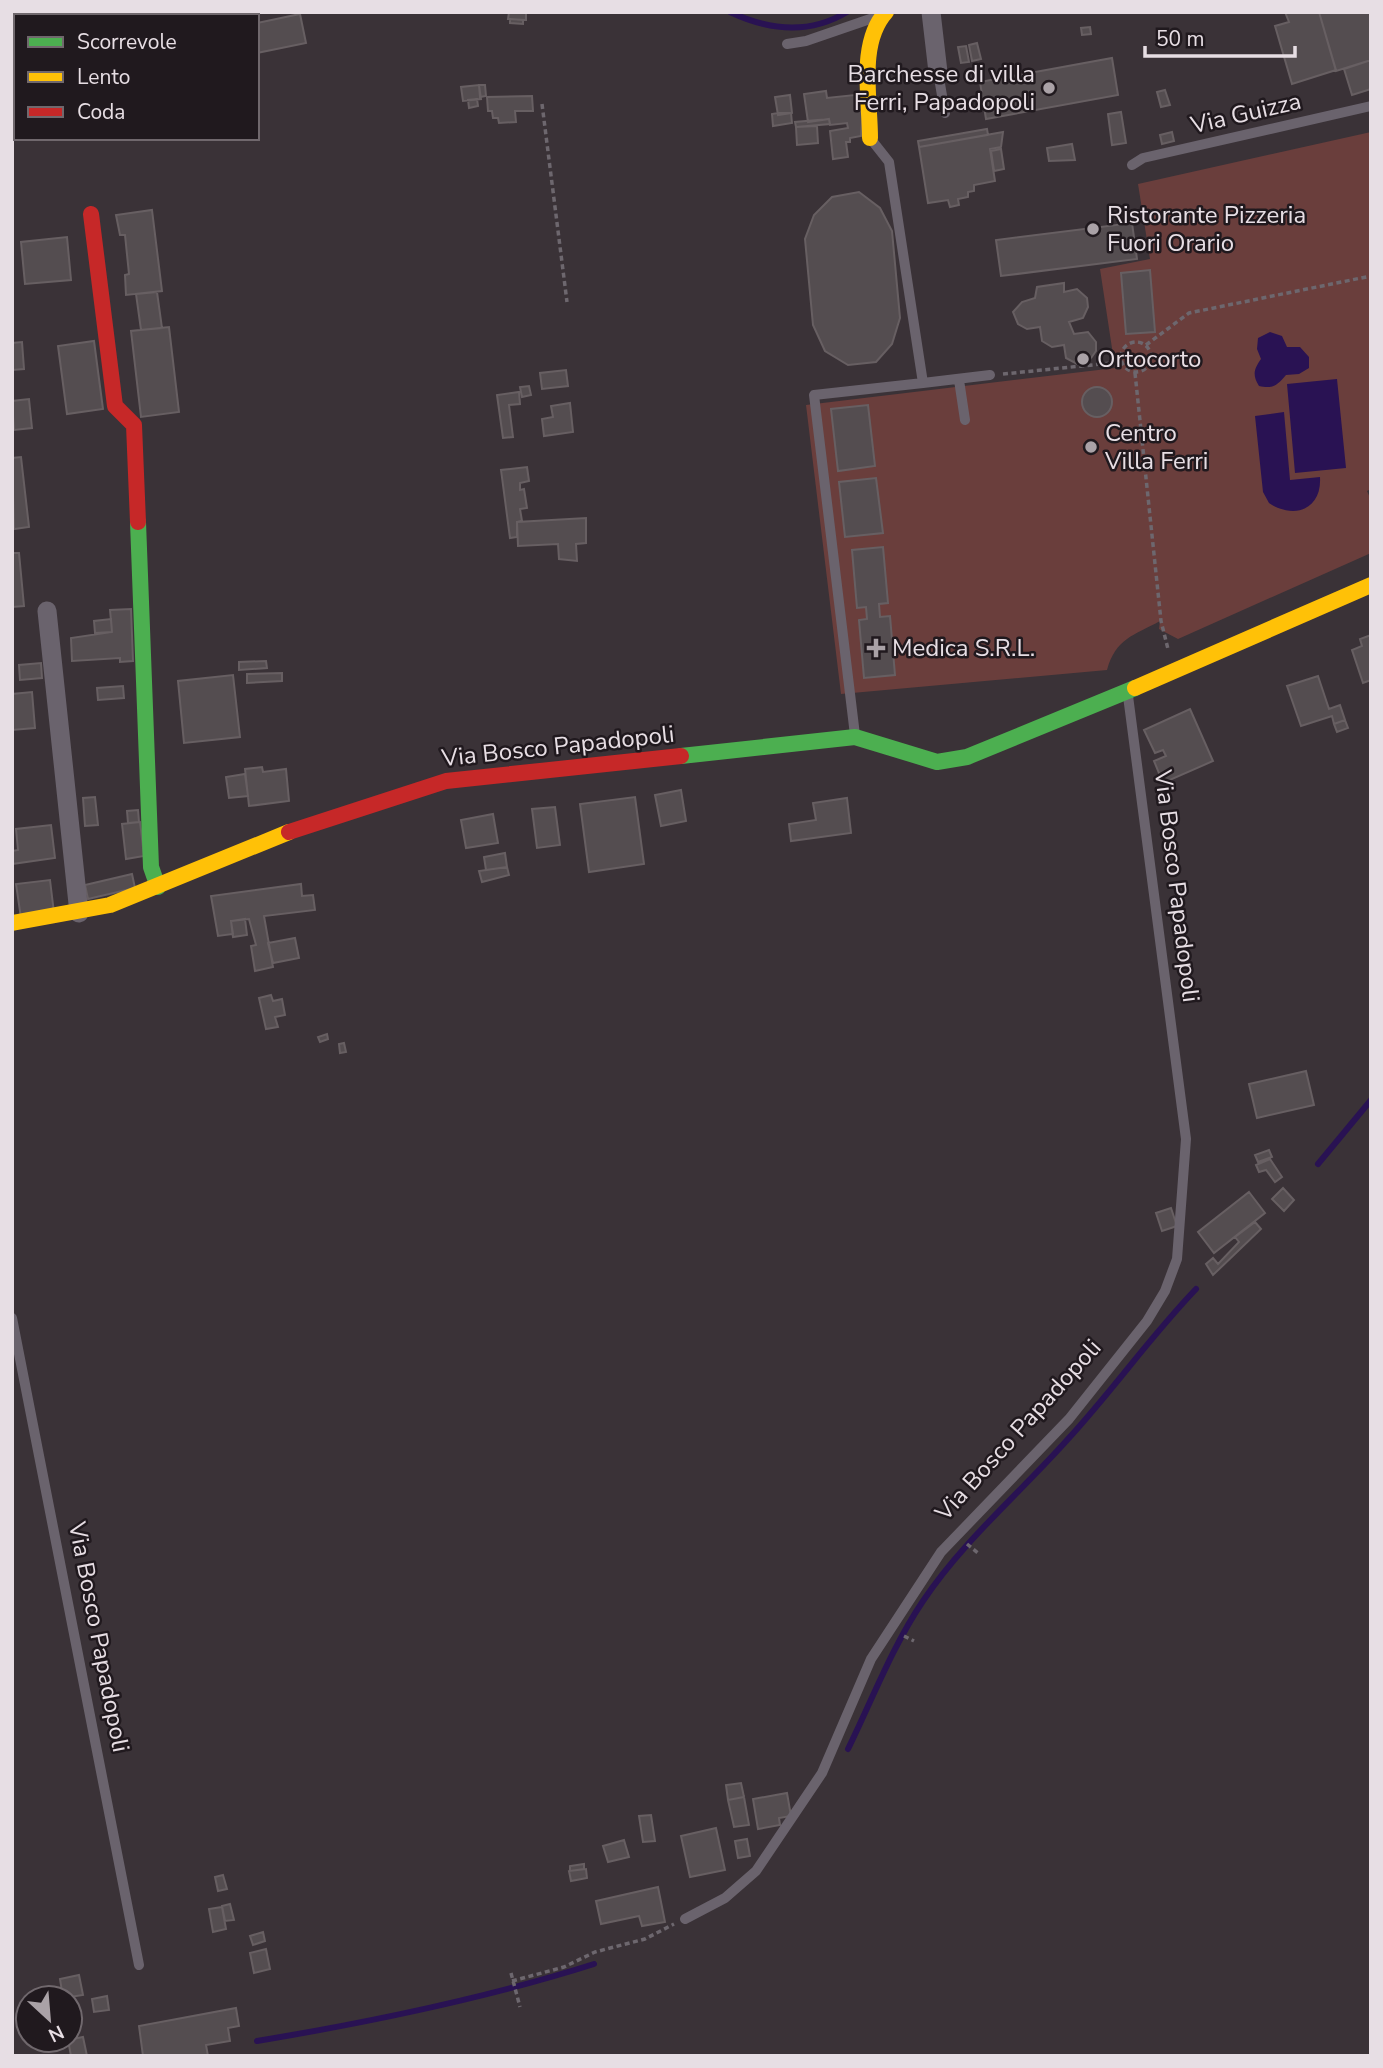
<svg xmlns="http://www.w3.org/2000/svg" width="1383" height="2068" viewBox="0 0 1383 2068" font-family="'Nunito Sans',sans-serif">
	<rect width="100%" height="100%" fill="#3a3237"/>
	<!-- green -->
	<path fill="#6a3e3c" d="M 1371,132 L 1371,489 L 1367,491 L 1371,500 L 1371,553 L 1178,639 L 1159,629 L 1160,621 C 1133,636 1116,638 1107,670 L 841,694 L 806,405 L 1115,368 L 1100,269 L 1150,259 L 1138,184 Z"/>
	<!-- water -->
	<path fill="#291253" d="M 1270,332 L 1282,336 L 1287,347 L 1300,347 L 1309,357 L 1309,368 L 1299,374 L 1286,375 C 1277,386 1272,389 1259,386 C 1252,375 1254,369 1261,359 L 1257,349 L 1258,338 Z
		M 1337,379 L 1346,468 L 1295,473 L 1287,384 Z
		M 1284,412 L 1290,480 L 1320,477 C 1322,509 1295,520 1269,503 L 1263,492 L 1255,416 Z"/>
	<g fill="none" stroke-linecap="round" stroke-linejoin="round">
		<!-- stream -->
		<path stroke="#291253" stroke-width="6" d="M 730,12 C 768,30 809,35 847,12
			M 1318,1164 L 1371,1100
			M 848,1749 C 872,1700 892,1647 923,1601 C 963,1541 1020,1493 1068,1439 C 1113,1390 1150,1337 1196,1289
			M 257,2041 C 371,2022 484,1999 594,1964"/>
	</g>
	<!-- building -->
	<path fill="#544d50" stroke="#675f62" stroke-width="2" d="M 509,12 L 526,12 L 526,20 L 508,19 Z
		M 1285,12 L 1319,12 L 1336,70 L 1292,84 L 1275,26 L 1289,22 Z
		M 1319,12 L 1371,12 L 1371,60 L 1336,71 Z
		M 300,14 L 306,43 L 257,53 L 257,23 Z
		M 510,19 L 523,20 L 523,24 L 510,23 Z
		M 1090,27 L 1091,34 L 1082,35 L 1081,28 Z
		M 977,43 L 981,59 L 972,61 L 969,45 Z
		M 966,46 L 969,62 L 961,63 L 958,47 Z
		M 1112,58 L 1118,95 L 986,119 L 980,82 Z
		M 1371,60 L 1371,89 L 1352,95 L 1344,69 Z
		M 479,85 L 485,85 L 486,96 L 480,97 Z
		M 479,85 L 481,99 L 463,101 L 461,87 Z
		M 1165,90 L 1170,105 L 1161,107 L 1157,92 Z
		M 826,91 L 827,98 L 864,94 L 861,136 L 850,138 L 850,142 L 846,142 L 848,157 L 833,159 L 830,131 L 848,128 L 847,123 L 830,125 L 829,119 L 808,122 L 804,94 Z
		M 790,95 L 792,113 L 778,115 L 775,97 Z
		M 532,96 L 533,111 L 515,111 L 516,122 L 499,123 L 498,118 L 493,118 L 492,111 L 488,111 L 487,97 Z
		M 477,99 L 478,106 L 469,108 L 468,100 Z
		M 1121,112 L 1126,143 L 1112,145 L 1108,114 Z
		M 778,113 L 791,113 L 792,123 L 773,126 L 772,114 Z
		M 829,119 L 830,124 L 796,127 L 795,122 Z
		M 817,126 L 818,143 L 797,145 L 796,127 Z
		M 987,129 L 988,135 L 919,147 L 918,141 Z
		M 1003,132 L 1001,147 L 990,149 L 995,181 L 974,185 L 974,191 L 968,192 L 968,197 L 958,199 L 959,205 L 950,207 L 948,200 L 928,203 L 919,147 Z
		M 1172,132 L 1174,141 L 1162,144 L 1160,135 Z
		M 1072,144 L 1075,160 L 1049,161 L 1047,148 Z
		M 1001,149 L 1004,169 L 994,171 L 991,151 Z
		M 859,192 L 880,208 L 892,231 L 900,318 L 892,344 L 876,362 L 848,365 L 825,351 L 813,325 L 805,239 L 814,215 L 832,197 Z
		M 152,210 L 162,291 L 126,295 L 125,275 L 129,274 L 125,235 L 120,235 L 116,215 Z
		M 1132,223 L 1137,259 L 1001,276 L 996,240 Z
		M 67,237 L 71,280 L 25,284 L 21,242 Z
		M 1150,270 L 1155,332 L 1126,334 L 1121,273 Z
		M 1064,283 L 1064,292 L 1077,289 L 1087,298 L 1088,307 L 1083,318 L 1069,322 L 1074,334 L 1088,332 L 1096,342 L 1096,351 L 1089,361 L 1079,365 L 1066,358 L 1064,345 L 1052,347 L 1042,341 L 1040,327 L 1027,329 L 1018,324 L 1013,312 L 1022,302 L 1035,298 L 1037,287 Z
		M 157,292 L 162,328 L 141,330 L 136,294 Z
		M 169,327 L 179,412 L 141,417 L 131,331 Z
		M 94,341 L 103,409 L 67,414 L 58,346 Z
		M 22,342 L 24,369 L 12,370 L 12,343 Z
		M 566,370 L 568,386 L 542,389 L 540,373 Z
		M 529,386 L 531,395 L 522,397 L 520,387 Z
		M1082 402a15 15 0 1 1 30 0a15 15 0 1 1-30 0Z
		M 519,392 L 520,404 L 509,405 L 513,437 L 503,438 L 497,395 Z
		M 29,399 L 32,428 L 14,430 L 12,401 Z
		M 570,403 L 573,432 L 544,436 L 542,419 L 553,417 L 551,406 Z
		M 868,405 L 875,466 L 838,471 L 831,409 Z
		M 21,457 L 29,527 L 14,529 L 12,458 Z
		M 527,467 L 529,481 L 520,483 L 520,490 L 524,489 L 527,508 L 520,509 L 522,521 L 517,522 L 517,537 L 510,538 L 501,470 Z
		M 876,478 L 883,533 L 845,537 L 839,482 Z
		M 586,518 L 586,543 L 576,544 L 577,561 L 559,559 L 558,544 L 518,546 L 517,522 Z
		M 883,547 L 888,603 L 879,604 L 880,617 L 890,616 L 895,675 L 864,678 L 859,620 L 867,619 L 866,607 L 857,608 L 852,550 Z
		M 12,553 L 19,553 L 24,606 L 12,607 Z
		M 131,609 L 133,661 L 120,662 L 120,658 L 72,661 L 71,638 L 112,632 L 110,610 Z
		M 111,619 L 112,632 L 95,633 L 94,621 Z
		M 1371,635 L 1371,680 L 1363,683 L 1352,650 L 1362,646 L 1360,639 Z
		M 266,661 L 267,668 L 239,670 L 239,662 Z
		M 41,663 L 42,678 L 20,680 L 19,665 Z
		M 282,673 L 282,681 L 247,683 L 247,674 Z
		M 233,675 L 240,737 L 184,743 L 178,681 Z
		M 1318,676 L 1329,709 L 1340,705 L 1345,720 L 1334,724 L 1332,716 L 1301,726 L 1287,686 Z
		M 123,686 L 124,698 L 98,700 L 97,688 Z
		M 32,692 L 35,728 L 12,730 L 12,694 Z
		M 1190,709 L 1213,761 L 1163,783 L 1154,761 L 1166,756 L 1163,750 L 1155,753 L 1144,730 Z
		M 1345,720 L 1348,728 L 1337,732 L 1334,724 Z
		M 262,767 L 263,772 L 286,769 L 289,801 L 249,806 L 245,769 Z
		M 245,774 L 248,796 L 229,798 L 226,777 Z
		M 681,790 L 686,821 L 661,826 L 655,795 Z
		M 95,797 L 98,825 L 85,826 L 83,798 Z
		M 635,797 L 644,864 L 589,872 L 580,804 Z
		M 847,798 L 851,833 L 791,841 L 789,824 L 816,820 L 813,803 Z
		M 555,807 L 560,845 L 537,848 L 532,809 Z
		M 138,810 L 139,822 L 128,823 L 127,811 Z
		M 493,814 L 498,843 L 466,848 L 461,820 Z
		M 140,822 L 144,856 L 126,859 L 122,824 Z
		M 51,825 L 55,858 L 12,864 L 12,851 L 18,850 L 16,829 Z
		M 505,853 L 507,867 L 486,870 L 484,857 Z
		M 507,867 L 509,875 L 482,882 L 479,871 Z
		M 132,874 L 135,888 L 88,899 L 85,885 Z
		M 50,880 L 54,913 L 21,918 L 16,884 Z
		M 301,884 L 302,896 L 313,895 L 315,910 L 264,916 L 273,967 L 255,971 L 251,946 L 256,945 L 249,919 L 231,921 L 233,934 L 218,936 L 211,896 Z
		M 245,919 L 247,935 L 233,937 L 231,921 Z
		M 295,938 L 299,958 L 273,963 L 268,943 Z
		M 271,995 L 273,1001 L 282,999 L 285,1015 L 275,1017 L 278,1027 L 266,1029 L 259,998 Z
		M 327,1034 L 328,1039 L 320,1042 L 318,1037 Z
		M 344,1043 L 346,1052 L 340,1053 L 339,1044 Z
		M 1306,1071 L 1314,1105 L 1257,1118 L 1249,1084 Z
		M 1269,1150 L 1272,1157 L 1258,1162 L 1255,1155 Z
		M 1270,1159 L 1282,1177 L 1275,1182 L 1266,1170 L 1259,1172 L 1256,1165 Z
		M 1283,1188 L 1294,1200 L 1284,1211 L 1272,1199 Z
		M 1249,1192 L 1265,1213 L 1214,1253 L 1198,1232 Z
		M 1171,1208 L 1177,1226 L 1162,1231 L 1156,1213 Z
		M 1255,1222 L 1261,1229 L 1213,1275 L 1206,1264 L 1213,1258 L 1218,1264 L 1239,1242 L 1235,1237 Z
		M 741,1783 L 744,1797 L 728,1800 L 726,1785 Z
		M 787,1793 L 791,1816 L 779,1818 L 780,1825 L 758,1829 L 753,1799 Z
		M 744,1797 L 749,1825 L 734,1827 L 728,1800 Z
		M 651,1815 L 655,1841 L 643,1842 L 639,1816 Z
		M 716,1828 L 725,1870 L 690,1877 L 681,1836 Z
		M 747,1839 L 750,1856 L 738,1858 L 735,1841 Z
		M 624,1840 L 629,1857 L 608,1862 L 603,1846 Z
		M 584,1864 L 584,1869 L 570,1871 L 570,1866 Z
		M 586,1869 L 587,1878 L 571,1881 L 569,1871 Z
		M 223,1875 L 227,1889 L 218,1891 L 215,1877 Z
		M 658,1887 L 665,1922 L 642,1926 L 639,1916 L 601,1924 L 596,1901 Z
		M 230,1904 L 234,1920 L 225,1921 L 222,1906 Z
		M 222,1907 L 226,1929 L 213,1932 L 209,1909 Z
		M 263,1932 L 265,1941 L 253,1945 L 250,1936 Z
		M 266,1949 L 270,1969 L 254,1973 L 250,1953 Z
		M 79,1975 L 83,1995 L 63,1998 L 60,1979 Z
		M 107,1996 L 109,2010 L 94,2012 L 92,1999 Z
		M 236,2008 L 239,2026 L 228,2028 L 230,2041 L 206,2045 L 208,2056 L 143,2056 L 139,2026 Z
		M 83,2037 L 87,2056 L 71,2056 L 68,2040 Z"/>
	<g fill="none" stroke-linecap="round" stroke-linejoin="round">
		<!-- path -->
		<path stroke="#6d676e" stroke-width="3.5" stroke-dasharray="5 3.5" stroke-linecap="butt" d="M 542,104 L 567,302
			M1121 357a15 15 0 1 1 30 0a15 15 0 1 1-30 0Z
			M 1146,345 L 1189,313 L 1371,276
			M 1135,373 L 1161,621 L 1168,649
			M 1003,374 L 1121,362
			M 967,1544 L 978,1553
			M 904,1636 L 914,1641
			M 511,1973 L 520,2007
			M 512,1981 L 564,1967 L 595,1952 L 645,1939 L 674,1924"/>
		<!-- lane -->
		<path stroke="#6a636d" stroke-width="10" d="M 787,44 L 806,41 L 873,18
			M 938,72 L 945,113
			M 1132,165 L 1143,158 L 1371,106
			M 959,380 L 965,420
			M 923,383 L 990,375
			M 855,735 L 814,395 L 923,383 L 889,162 L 870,138
			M 12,1318 L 139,1965
			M 685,1919 L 725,1898 L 756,1871 L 822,1773 L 871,1659 L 941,1552 L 1069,1419 L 1147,1321 L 1165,1291 L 1177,1259 L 1186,1139 L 1128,696"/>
		<!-- street -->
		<path stroke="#6a636d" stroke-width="19" d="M 931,12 L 938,72
			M 47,611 L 79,913"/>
		<!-- fast -->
		<path stroke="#4caf50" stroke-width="16" d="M 138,522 L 151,867 L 158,887
			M 681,756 L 855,737 L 937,762 L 967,757 L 1135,688"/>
		<!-- slow -->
		<path stroke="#ffc107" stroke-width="16" d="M 870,138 C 870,98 858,43 886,12
			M 1135,688 L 1371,585
			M 12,923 L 110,905 L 289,832"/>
		<!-- jam -->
		<path stroke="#c62828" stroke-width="16" d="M 91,214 L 115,406 L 134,425 L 138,522
			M 289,832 L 446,781 L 681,756"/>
	</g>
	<!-- markers -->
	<g fill="#aaa2a7" stroke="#20191e" stroke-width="2.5">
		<circle cx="1049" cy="88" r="7"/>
		<circle cx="1093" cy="229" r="7"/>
		<circle cx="1083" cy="359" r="7"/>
		<circle cx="1091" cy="447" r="7"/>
		<path d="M872.5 637.5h7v7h7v7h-7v7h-7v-7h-7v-7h7z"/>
	</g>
	<g text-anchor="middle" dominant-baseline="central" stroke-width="5" stroke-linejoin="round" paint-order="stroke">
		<!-- poi labels -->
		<g font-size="24" fill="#e7dee4" stroke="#20191e" text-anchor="start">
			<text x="1035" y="74" text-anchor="end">Barchesse di villa<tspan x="1035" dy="28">Ferri, Papadopoli</tspan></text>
			<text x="1107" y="215">Ristorante Pizzeria<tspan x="1107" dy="28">Fuori Orario</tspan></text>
			<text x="1097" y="359">Ortocorto</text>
			<text x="1105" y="433">Centro<tspan x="1105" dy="28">Villa Ferri</tspan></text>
			<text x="892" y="648">Medica S.R.L.</text>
		</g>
		<!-- street labels -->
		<g font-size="24" fill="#e7dee4" stroke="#20191e">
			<text transform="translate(1246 113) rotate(-13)">Via Guizza</text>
			<text transform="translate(558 746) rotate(-6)">Via Bosco Papadopoli</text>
			<text transform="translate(1177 886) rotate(83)">Via Bosco Papadopoli</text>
			<text transform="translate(1018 1430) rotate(-48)">Via Bosco Papadopoli</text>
			<text transform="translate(99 1637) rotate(79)">Via Bosco Papadopoli</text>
		</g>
	</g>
	<!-- border -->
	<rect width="1383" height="2068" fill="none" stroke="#e7dee4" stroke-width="28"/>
	<!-- legend -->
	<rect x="14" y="14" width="245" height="126" fill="#20191e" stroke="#70686d" stroke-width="2"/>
	<rect x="28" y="37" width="35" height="10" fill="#4caf50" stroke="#70686d" stroke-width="2"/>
	<text x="77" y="49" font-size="21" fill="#e7dee4">Scorrevole</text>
	<rect x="28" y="72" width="35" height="10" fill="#ffc107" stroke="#70686d" stroke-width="2"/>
	<text x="77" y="84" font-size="21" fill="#e7dee4">Lento</text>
	<rect x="28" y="107" width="35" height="10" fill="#c62828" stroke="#70686d" stroke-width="2"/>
	<text x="77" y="119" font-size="21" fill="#e7dee4">Coda</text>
	<!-- north arrow -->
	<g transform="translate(49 2019) rotate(154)"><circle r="33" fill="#20191e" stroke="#70686d" stroke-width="2"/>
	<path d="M0-5L12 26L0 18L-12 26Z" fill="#aaa2a7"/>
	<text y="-10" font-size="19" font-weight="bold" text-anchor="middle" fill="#e7dee4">N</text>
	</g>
	<!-- scale -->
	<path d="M1145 46v10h150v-10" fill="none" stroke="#e7dee4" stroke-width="3.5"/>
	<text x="1156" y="46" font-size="21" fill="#e7dee4" stroke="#20191e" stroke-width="5" paint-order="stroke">50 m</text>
</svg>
